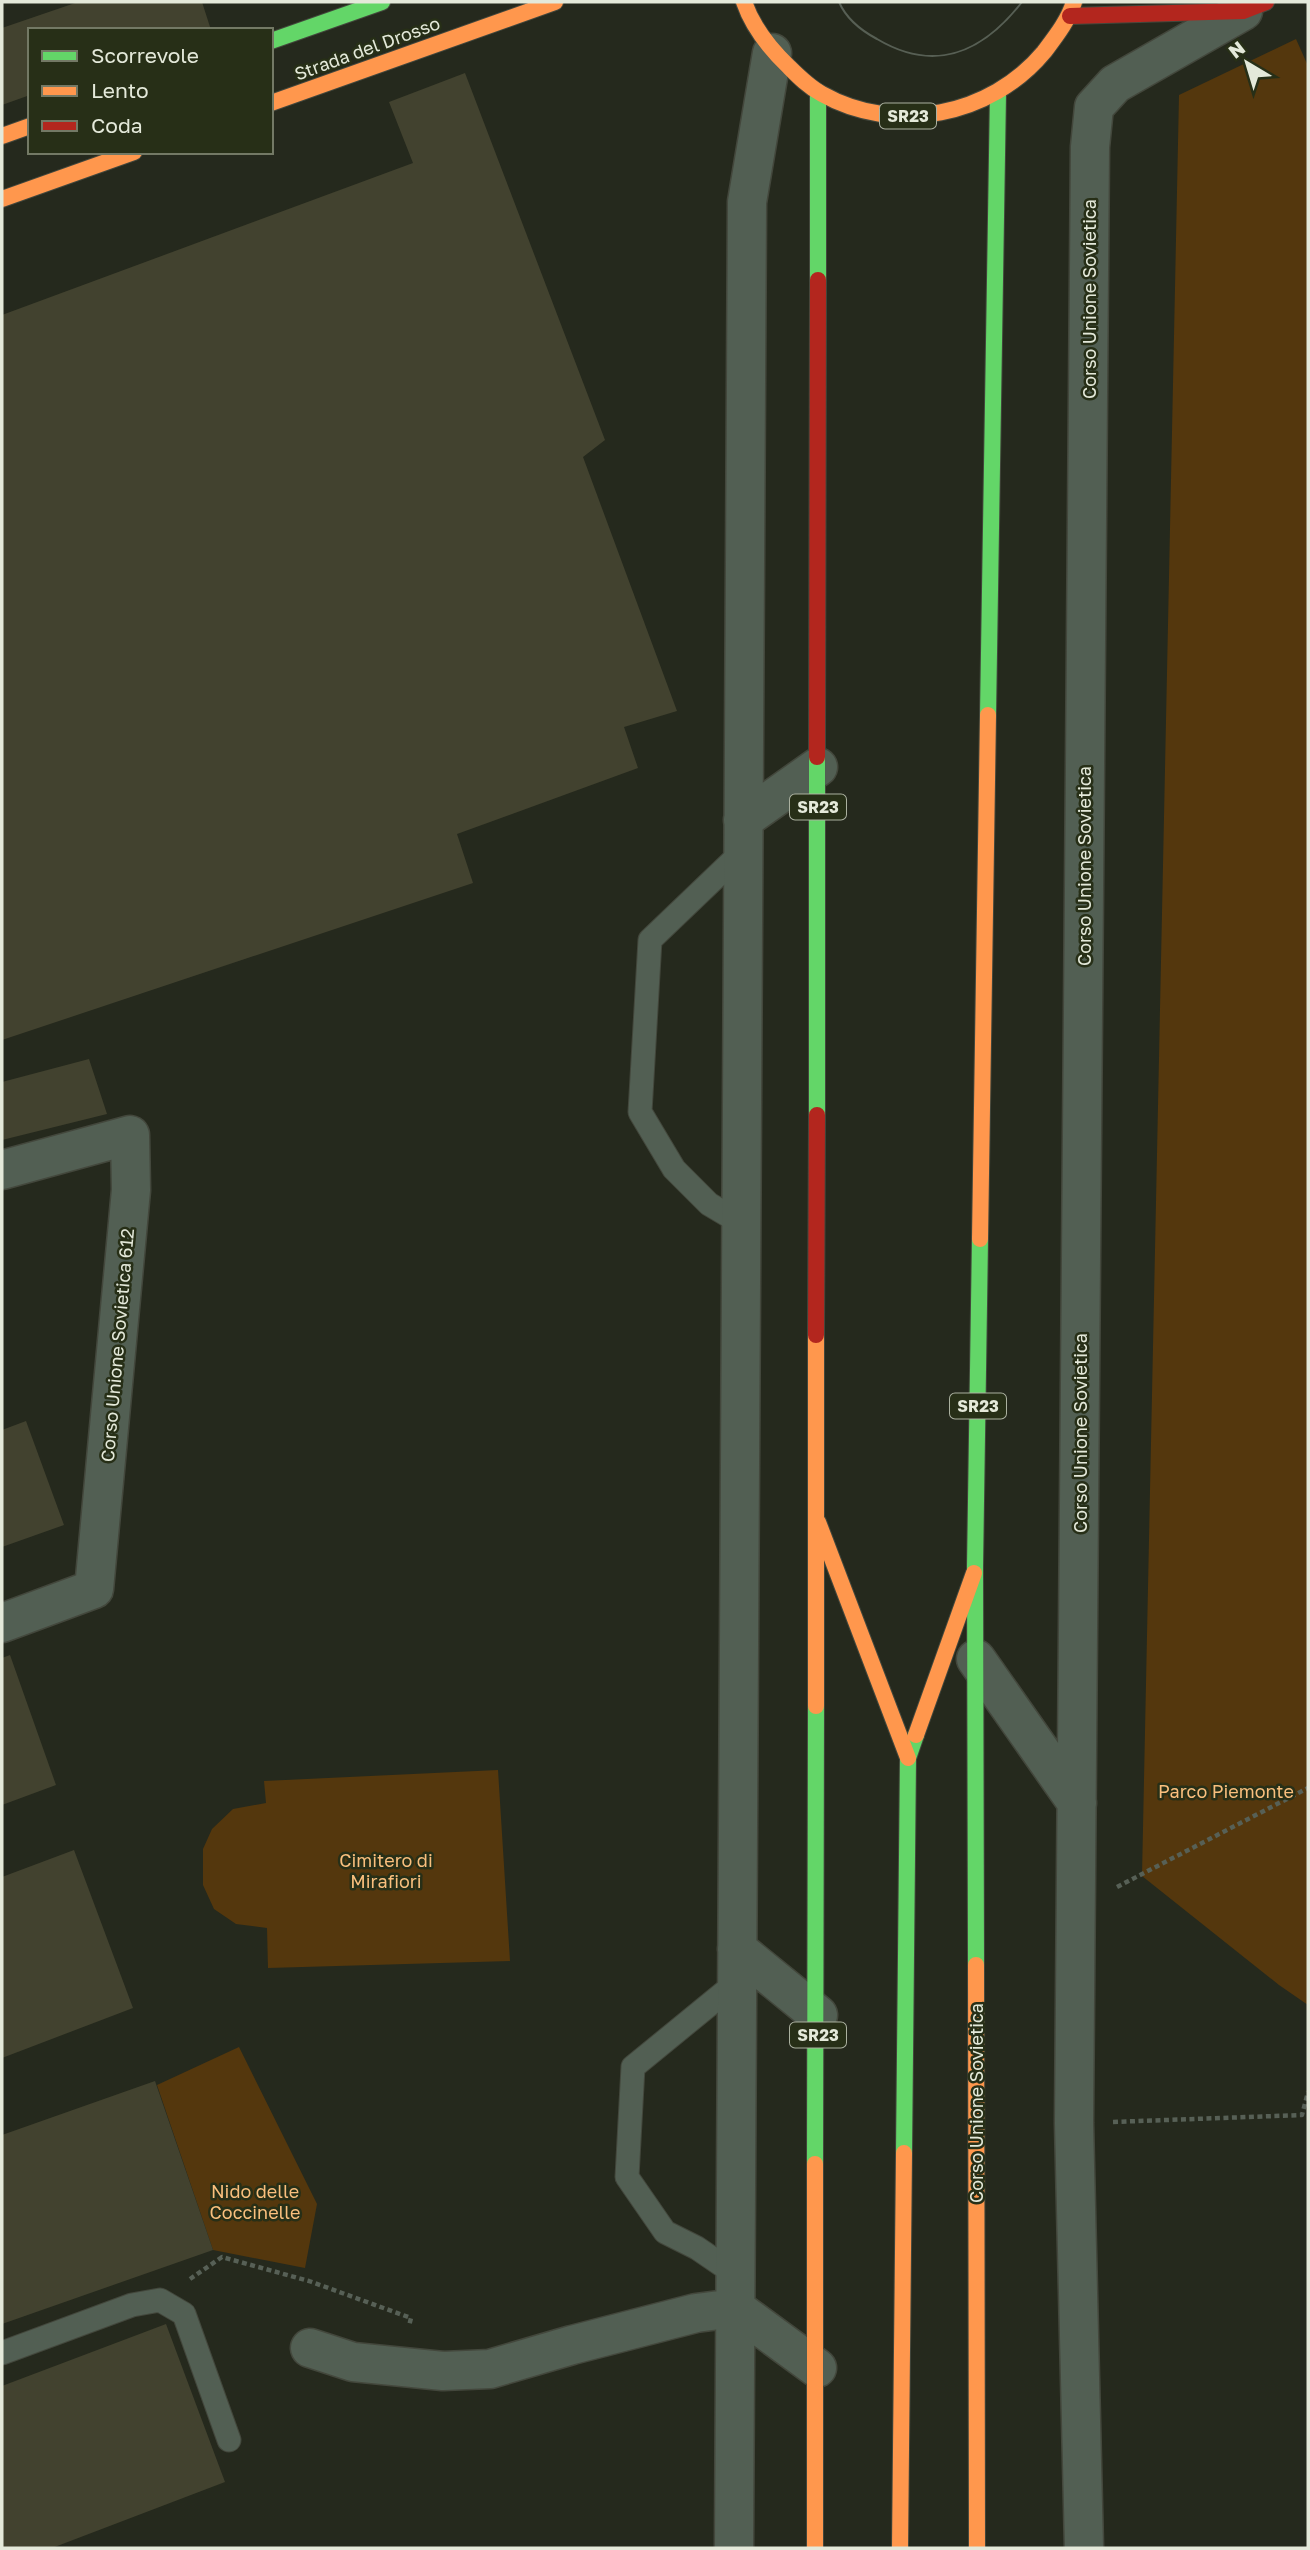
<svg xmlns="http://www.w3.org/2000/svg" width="1310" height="2550" viewBox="0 0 1310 2550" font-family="'Golos Text',sans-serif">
	<rect width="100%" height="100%" fill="#25291d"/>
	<!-- green -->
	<path fill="#54370d" d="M 1296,39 L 1308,66 L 1308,2005 L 1279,1985 L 1142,1876 L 1179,95 Z
		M 498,1770 L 510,1961 L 268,1968 L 267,1928 L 236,1924 L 214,1909 L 203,1885 L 203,1849 L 212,1829 L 233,1809 L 266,1803 L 264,1781 Z
		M 239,2047 L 317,2204 L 305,2268 L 213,2250 L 157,2085 Z"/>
	<!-- building -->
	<path fill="#42422f" d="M 78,2 L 202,2 L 211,30 L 30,30 L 30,95 L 2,105 L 2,28 Z
		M 465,73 L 605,440 L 583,457 L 677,711 L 624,727 L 638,768 L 457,834 L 473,883 L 2,1040 L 2,315 L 413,163 L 389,102 Z
		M 89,1059 L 107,1114 L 2,1140 L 2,1082 Z
		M 26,1421 L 64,1525 L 2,1547 L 2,1430 Z
		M 10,1655 L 56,1785 L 2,1805 L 2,1658 Z
		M 74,1850 L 133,2008 L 2,2058 L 2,1877 Z
		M 155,2081 L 213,2250 L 2,2324 L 2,2135 Z
		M 166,2324 L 225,2482 L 52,2548 L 2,2548 L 2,2386 Z"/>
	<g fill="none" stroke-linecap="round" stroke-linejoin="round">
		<defs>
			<path id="lane" d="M 741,1223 L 709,1204 L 674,1169 L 640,1112 L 650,940 L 743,851
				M 735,2274 L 697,2248 L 665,2232 L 627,2177 L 633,2067 L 737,1982
				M 2,2353 L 132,2305 L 160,2300 L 184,2314 L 229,2440"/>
			<path id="street" d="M 743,820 L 818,767
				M 2,1170 L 130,1135 L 131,1190 L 94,1589 L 2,1623
				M 976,1659 L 1077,1803
				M 737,1949 L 818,2015
				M 310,2348 L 353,2362 L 443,2371 L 490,2369 L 572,2345 L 696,2313 L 735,2308 L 817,2368
				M 734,2548 L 747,202 L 772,53
				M 1084,2548 L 1074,2123 L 1090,147 L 1094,107 L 1115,84 L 1243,11"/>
			<path id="fast" d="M 271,41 L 382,2
				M 818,280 L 818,92
				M 988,715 L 998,93
				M 817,1115 L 817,757
				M 976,1965 L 975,1567 L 980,1239
				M 904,2153 L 908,1758 L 916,1735
				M 815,2164 L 816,1706"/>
			<path id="slow" d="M 744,2 C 753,28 769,48 789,67 C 799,77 809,87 822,94 C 895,135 991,116 1044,52 C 1056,36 1068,21 1074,2
				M 271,103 L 555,2
				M 2,136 L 30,126
				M 2,199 L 134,152
				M 980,1239 L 988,715
				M 818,1522 L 908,1758
				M 816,1706 L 816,1335
				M 916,1735 L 974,1573
				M 976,1965 L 977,2548
				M 815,2548 L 815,2164
				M 900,2548 L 904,2153"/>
			<path id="jam" d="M 1070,16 L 1243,11 L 1266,2
				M 817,757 L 818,280
				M 816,1335 L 817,1115"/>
		</defs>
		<!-- lane casing -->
		<use href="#lane" stroke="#43473c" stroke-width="25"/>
		<!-- street casing -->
		<use href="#street" stroke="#43473c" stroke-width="41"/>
		<!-- fast casing -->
		<use href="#fast" stroke="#43473c" stroke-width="18"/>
		<!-- slow casing -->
		<use href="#slow" stroke="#43473c" stroke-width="18"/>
		<!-- jam casing -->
		<use href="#jam" stroke="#43473c" stroke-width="18"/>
		<!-- path -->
		<path stroke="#576056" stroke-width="4.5" stroke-dasharray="5 3.5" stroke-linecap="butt" d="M 1117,1887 L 1308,1788
			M 1113,2122 L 1302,2115 L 1308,2092
			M 190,2279 L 222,2257 L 309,2281 L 411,2318 L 409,2326"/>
		<!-- lane -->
		<use href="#lane" stroke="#525f53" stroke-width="23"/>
		<!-- street -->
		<use href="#street" stroke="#525f53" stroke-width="38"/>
		<!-- fast -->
		<use href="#fast" stroke="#63d668" stroke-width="16"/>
		<!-- slow -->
		<use href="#slow" stroke="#ff974d" stroke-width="16"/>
		<!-- jam -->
		<use href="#jam" stroke="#b3261e" stroke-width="16"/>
		<!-- tram -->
		<path stroke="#575f54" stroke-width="2" d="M 839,2 C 846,18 862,31 877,39 C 936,74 983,52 1022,2"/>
	</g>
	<g text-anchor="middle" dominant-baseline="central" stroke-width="5" stroke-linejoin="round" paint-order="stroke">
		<!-- shield labels -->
		<g fill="#272f17" stroke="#abb1a0" stroke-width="2">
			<rect x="880" y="103.5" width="56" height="25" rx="5"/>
			<rect x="790" y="794.5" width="56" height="25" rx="5"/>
			<rect x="950" y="1393.5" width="56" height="25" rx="5"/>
			<rect x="790" y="2022.5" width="56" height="25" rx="5"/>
		</g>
		<g font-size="16" font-weight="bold" fill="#e4e9da">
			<text x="908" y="116">SR23</text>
			<text x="818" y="807">SR23</text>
			<text x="978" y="1406">SR23</text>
			<text x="818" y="2035">SR23</text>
		</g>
		<!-- street labels -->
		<g font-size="18" fill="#e4e9da" stroke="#272f17">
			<text transform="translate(367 48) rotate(-20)">Strada del Drosso</text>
			<text transform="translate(1089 299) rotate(-90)">Corso Unione Sovietica</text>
			<text transform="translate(1084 866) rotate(-90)">Corso Unione Sovietica</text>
			<text transform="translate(117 1345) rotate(-85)">Corso Unione Sovietica 612</text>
			<text transform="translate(1080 1433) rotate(-90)">Corso Unione Sovietica</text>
			<text transform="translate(976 2103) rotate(-90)">Corso Unione Sovietica</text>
		</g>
		<!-- park labels -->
		<g font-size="18" fill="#f9bf7d" stroke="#272f17">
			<text x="1226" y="1791">Parco Piemonte</text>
			<text x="386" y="1860">Cimitero di<tspan x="386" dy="21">Mirafiori</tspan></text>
			<text x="255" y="2191">Nido delle<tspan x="255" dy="21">Coccinelle</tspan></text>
		</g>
	</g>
	<!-- border -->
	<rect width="1310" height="2550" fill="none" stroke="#e4e9da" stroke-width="7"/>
	<!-- legend -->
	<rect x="28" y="28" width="245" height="126" fill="#272f17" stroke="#737965" stroke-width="2"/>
	<rect x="42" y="51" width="35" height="10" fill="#63d668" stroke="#737965" stroke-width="2"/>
	<text x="91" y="63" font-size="21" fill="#e4e9da">Scorrevole</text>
	<rect x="42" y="86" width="35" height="10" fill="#ff974d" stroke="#737965" stroke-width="2"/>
	<text x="91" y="98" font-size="21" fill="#e4e9da">Lento</text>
	<rect x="42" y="121" width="35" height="10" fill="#b3261e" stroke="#737965" stroke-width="2"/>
	<text x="91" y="133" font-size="21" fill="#e4e9da">Coda</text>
	<!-- north arrow -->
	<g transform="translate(1247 63) rotate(322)" stroke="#272f17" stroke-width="5" paint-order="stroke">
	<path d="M0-5L12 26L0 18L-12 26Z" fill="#e4e9da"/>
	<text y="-10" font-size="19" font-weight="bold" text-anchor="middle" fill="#e4e9da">N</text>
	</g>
</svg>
